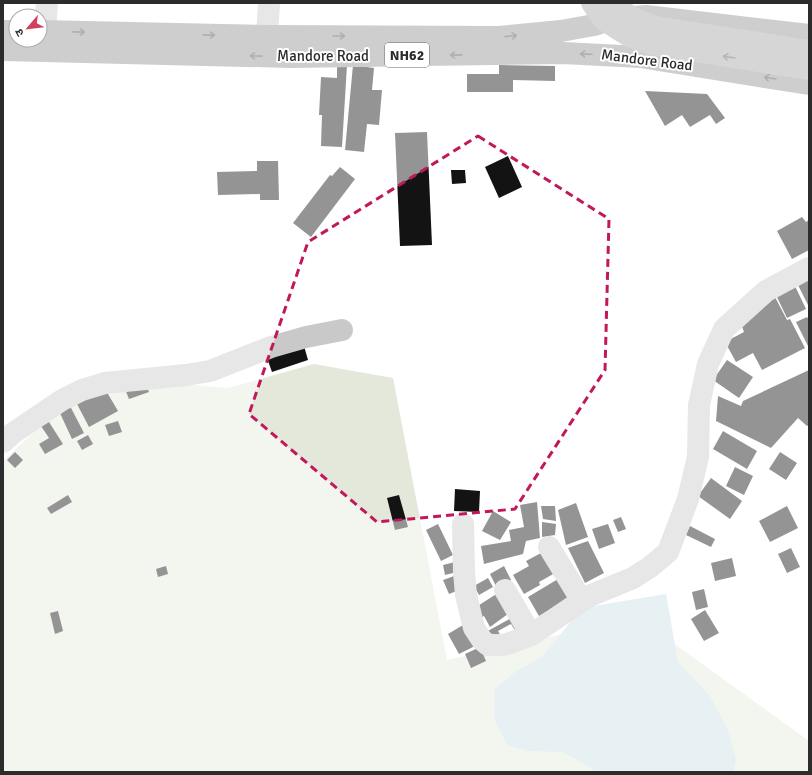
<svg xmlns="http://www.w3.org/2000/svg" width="812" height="775" viewBox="0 0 812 775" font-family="Signika,'Noto Sans Devanagari',sans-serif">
	<rect width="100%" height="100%" fill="#fff"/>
	<!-- green -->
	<path fill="#e4e8db" d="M 314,364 L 393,378 L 447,660 L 637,617 L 809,741 L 809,772 L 3,772 L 3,461 L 68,400 L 155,382 L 228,388 Z"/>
	<!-- water -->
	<path fill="#c9dfe6" d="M 666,594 L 678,662 L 710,696 L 728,730 L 736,760 L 733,772 L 597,772 L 563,752 L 528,751 L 507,745 L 494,718 L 495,689 L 515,672 L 542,657 L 582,608 Z"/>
	<!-- building -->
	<path fill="#131313" d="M 337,65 L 347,65 L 342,147 L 321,146 L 322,115 L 319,115 L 321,77 L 337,78 Z
		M 353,65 L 374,68 L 372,90 L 382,90 L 379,125 L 367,124 L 364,152 L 345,150 Z
		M 499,65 L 555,66 L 555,81 L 513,80 L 513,92 L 467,92 L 467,74 L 499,74 Z
		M 645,91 L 707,94 L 725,118 L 716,124 L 710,115 L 690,127 L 682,115 L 665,126 Z
		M 427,132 L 432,245 L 400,246 L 395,133 Z
		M 508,156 L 522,187 L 499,198 L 485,167 Z
		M 257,161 L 278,161 L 279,200 L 260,200 L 260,194 L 218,195 L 217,172 L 257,171 Z
		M 340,167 L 355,179 L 311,237 L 293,223 L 330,175 L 332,176 Z
		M 451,170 L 465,170 L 466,183 L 452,184 Z
		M 802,217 L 806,222 L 809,220 L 809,250 L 792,259 L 777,231 Z
		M 809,274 L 809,307 L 796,281 Z
		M 794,284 L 806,309 L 787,318 L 775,293 Z
		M 775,297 L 787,320 L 790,319 L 805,348 L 762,370 L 753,353 L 736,362 L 725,342 L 744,332 L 740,321 Z
		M 807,317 L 809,320 L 809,348 L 796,322 Z
		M 304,346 L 308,360 L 272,372 L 267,358 Z
		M 727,360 L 753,377 L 739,398 L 713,380 Z
		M 809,370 L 809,425 L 807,426 L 798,418 L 771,448 L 716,421 L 718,396 L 741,406 L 743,401 Z
		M 145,382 L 149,392 L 129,399 L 125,389 Z
		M 105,389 L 118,411 L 89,427 L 77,404 Z
		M 70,406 L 84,433 L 72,439 L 59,411 Z
		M 118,421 L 122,432 L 109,436 L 105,425 Z
		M 49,422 L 63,444 L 45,454 L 39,444 L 49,438 L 41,426 Z
		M 723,431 L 757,451 L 747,469 L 713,449 Z
		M 88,435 L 93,444 L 82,450 L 77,441 Z
		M 15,452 L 23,460 L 15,468 L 7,460 Z
		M 780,452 L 797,463 L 786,480 L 769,469 Z
		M 735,467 L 753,476 L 744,495 L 726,486 Z
		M 711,478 L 742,501 L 730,519 L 698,496 Z
		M 455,489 L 480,491 L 479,512 L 454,511 Z
		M 68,495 L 72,502 L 51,514 L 47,508 Z
		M 399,495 L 408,527 L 395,530 L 387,498 Z
		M 537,502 L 540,538 L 526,541 L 523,554 L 484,564 L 481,546 L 511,541 L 509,530 L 524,527 L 520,505 Z
		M 576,503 L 588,537 L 566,545 L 558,510 Z
		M 541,506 L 555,506 L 556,521 L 543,519 Z
		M 787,506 L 798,528 L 770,542 L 759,521 Z
		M 493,511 L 511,522 L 500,540 L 482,531 Z
		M 621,517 L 626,529 L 618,532 L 613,520 Z
		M 542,522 L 556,524 L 555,535 L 542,537 Z
		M 438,524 L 453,555 L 441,561 L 426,530 Z
		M 608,524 L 615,543 L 599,549 L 592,529 Z
		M 690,526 L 715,539 L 711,547 L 686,535 Z
		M 588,541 L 604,573 L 585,583 L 568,548 Z
		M 791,548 L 800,567 L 787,573 L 778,554 Z
		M 543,552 L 555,573 L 539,582 L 540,585 L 524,594 L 513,575 L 529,566 L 526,561 Z
		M 732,558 L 736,576 L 715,581 L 711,563 Z
		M 455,562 L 457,572 L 445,575 L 443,565 Z
		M 166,566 L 168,574 L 158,577 L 156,569 Z
		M 504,566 L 511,580 L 497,588 L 490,574 Z
		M 457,575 L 462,589 L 449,594 L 443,580 Z
		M 488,578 L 493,587 L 479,595 L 474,586 Z
		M 558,579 L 570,598 L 539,616 L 528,597 Z
		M 704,589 L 708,607 L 696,610 L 692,592 Z
		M 501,591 L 512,611 L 490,627 L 484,616 L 476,620 L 473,609 Z
		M 705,610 L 719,633 L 704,641 L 691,619 Z
		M 58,611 L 63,631 L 55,634 L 50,613 Z
		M 515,616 L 516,632 L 511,624 L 498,631 L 501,636 L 492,641 L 486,632 Z
		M 463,625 L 475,646 L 459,654 L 448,634 Z
		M 480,647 L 486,661 L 471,668 L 465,654 Z"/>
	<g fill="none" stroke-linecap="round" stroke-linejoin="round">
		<!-- minor -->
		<path stroke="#c9c9c9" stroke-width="22" d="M 45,31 L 47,3
			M 267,36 L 269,3
			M 3,442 L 13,433 L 62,400 L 82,390 L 105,383 L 186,375 L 210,371 L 271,347 L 306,337 L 342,330
			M 463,524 L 464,572 L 466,595 L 474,628 L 482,640 L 488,645 L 503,645 L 513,642 L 531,635 L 589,596 L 633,578 L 650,567 L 668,552 L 688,499 L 698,457 L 699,405 L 708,364 L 724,329 L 766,291 L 809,268
			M 549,547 L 582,601
			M 505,590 L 531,635"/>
		<!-- highway -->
		<path stroke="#939393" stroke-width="22" d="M 3,31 L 16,31
			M 40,31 L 267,36 L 499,37 L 561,31 L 594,25 L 612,19 L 646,16 L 809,35
			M 3,50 L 291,57 L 563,53 L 640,57 L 809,84"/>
		<!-- major-bridge -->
		<path stroke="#a4a4a4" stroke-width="22" d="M 592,3 L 604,20 L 629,36 L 651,44 L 809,69
			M 615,3 C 626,17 640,21 655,27 L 809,51"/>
	</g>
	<!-- one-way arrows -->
	<defs><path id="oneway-shaft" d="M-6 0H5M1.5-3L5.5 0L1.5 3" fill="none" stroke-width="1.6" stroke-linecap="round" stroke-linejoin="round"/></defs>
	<g stroke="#505050">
		<use href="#oneway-shaft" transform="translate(79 32) rotate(1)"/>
		<use href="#oneway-shaft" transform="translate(209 35) rotate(1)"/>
		<use href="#oneway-shaft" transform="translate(339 36)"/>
		<use href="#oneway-shaft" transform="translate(511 36) rotate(-6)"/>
		<use href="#oneway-shaft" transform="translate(586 54) rotate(-178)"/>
		<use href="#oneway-shaft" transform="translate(456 55) rotate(179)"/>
		<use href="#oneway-shaft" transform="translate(256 56) rotate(-179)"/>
		<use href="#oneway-shaft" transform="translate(770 78) rotate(-171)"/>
	</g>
	<use stroke="#5c5c5c" href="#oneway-shaft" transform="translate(729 57) rotate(-171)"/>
	<!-- marked area -->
	<path d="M0 0H812V775H0ZM 478,136 L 609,219 L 605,370 L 515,509 L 377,522 L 249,414 L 308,242 Z" fill="#fff" fill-opacity=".55" fill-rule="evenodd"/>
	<path fill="none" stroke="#c2185b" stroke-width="3" stroke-dasharray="8 5" stroke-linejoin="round" d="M 478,136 L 609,219 L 605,370 L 515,509 L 377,522 L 249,414 L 308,242 Z"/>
	<g text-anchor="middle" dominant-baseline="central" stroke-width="4" stroke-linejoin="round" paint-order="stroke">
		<!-- shield labels -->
		<rect fill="#fff" stroke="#6b6b6b" stroke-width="1" x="385" y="43" width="44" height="24" rx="3"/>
		<g font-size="14" font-weight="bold" fill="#2c2c2c">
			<text x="407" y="55">NH62</text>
		</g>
		<!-- street labels -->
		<g font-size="15" fill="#2c2c2c" stroke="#fff">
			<text x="323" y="56">Mandore Road</text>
			<text transform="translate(647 60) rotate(7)">Mandore Road</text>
		</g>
	</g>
	<!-- border -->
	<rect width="812" height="775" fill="none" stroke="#2c2c2c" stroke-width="8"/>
	<!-- north arrow -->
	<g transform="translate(28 28) rotate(242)"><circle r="19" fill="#ffffff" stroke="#ababab"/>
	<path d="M0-3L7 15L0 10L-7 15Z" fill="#d1405d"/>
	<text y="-6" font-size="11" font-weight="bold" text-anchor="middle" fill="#2c2c2c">उ</text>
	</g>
</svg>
